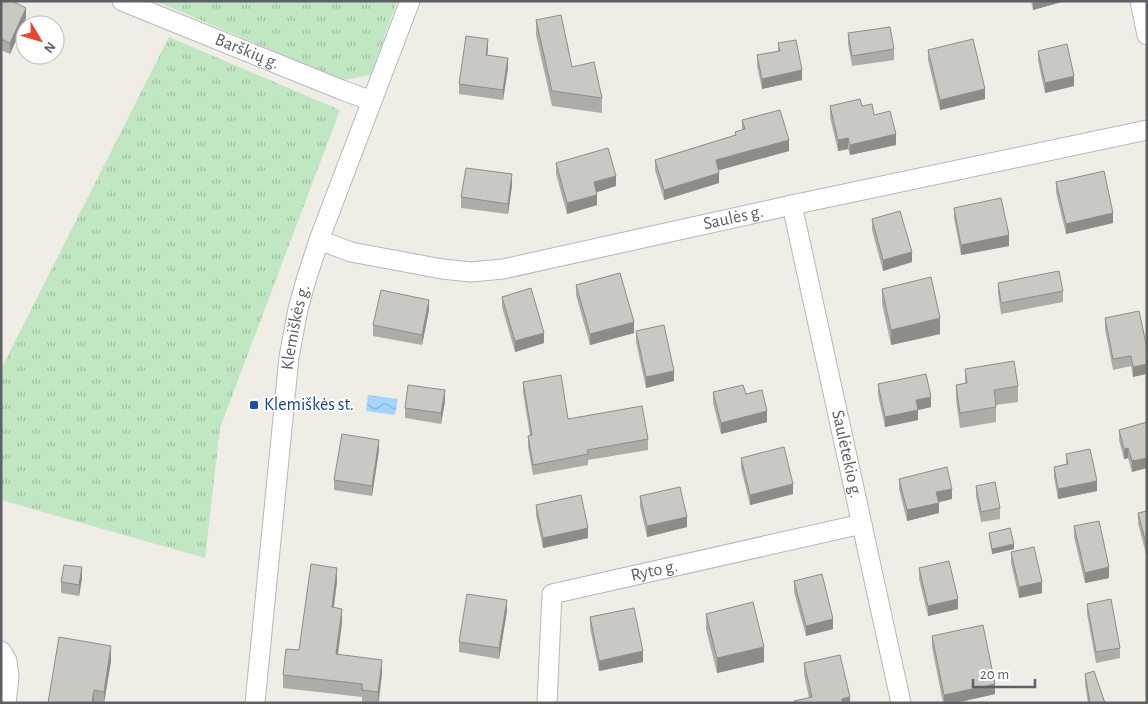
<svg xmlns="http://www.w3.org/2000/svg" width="1148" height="704" viewBox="0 0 1148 704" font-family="'Alegreya Sans',sans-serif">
	<defs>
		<pattern id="grass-tufts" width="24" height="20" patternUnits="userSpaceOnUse" patternTransform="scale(1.25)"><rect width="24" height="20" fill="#c1e7c2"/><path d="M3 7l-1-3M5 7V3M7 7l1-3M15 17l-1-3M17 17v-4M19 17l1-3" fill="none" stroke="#a0bfa1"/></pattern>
		<pattern id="water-waves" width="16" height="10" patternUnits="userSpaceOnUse" patternTransform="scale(1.25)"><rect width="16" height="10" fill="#a5d5ff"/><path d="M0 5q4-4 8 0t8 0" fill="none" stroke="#8ab0d2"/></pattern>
	</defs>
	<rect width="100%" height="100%" fill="#efede5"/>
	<!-- grass -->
	<path fill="url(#grass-tufts)" d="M 155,1 L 397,1 L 371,75 L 343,80 Z
		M 169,37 L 340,110 L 220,428 L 205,558 L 1,500 L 1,369 Z"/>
	<!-- water -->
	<path fill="url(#water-waves)" d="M 368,395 L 398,399 L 395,415 L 366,411 Z"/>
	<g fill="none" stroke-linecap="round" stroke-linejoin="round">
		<defs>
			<g id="minor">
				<path id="s1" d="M 122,1 L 342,90 L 372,101"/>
				<path d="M 1140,1 L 1147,35"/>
				<path id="s2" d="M 792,205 L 901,703"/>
				<path id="s3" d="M 319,240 L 351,252 L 442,269 L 471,272 L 503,269 L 792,205 L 1147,130"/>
				<path d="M 1,651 L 7,661 L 9,677 L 6,703"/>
				<path id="s4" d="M 255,703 L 289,357 L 298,309 L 307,277 L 319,240 L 410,1"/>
				<path id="s5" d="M 547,703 L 552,594 L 862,524"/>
			</g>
		</defs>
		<!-- minor casing -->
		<use href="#minor" stroke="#b5b7bc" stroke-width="21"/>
		<!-- minor -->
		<use href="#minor" stroke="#fff" stroke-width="19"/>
	</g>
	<!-- wall -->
	<path fill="#aeaca7" d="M 1,1 L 26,18 L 10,54 L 1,50 Z
		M 1031,1 L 1065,1 L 1033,10 Z
		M 536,20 L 572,67 L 602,98 L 602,113 L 552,106 L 536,35 Z
		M 848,33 L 894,49 L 894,60 L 852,66 L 848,44 Z
		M 778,43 L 802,80 L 762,89 L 757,66 L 757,55 L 778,51 Z
		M 488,49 L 487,55 L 508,68 L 503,100 L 459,94 L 459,84 Z
		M 928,50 L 985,99 L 940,110 L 928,60 Z
		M 1038,51 L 1074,86 L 1045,93 L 1038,61 Z
		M 830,106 L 862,106 L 874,115 L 896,145 L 850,155 L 848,149 L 838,151 L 830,117 Z
		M 742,120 L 789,151 L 719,170 L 719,183 L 664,200 L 655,170 L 655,160 L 735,135 L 735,132 L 742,130 Z
		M 556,163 L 616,186 L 597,192 L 597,205 L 567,214 L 556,174 Z
		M 1056,182 L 1113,223 L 1066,234 L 1056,192 Z
		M 512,185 L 508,214 L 461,208 L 461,197 Z
		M 954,208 L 1009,246 L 961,255 L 954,218 Z
		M 872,219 L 912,262 L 883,271 L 872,230 Z
		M 998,283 L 1063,291 L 1063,302 L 1001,314 L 998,293 Z
		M 576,285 L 634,333 L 590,345 L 576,295 Z
		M 882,289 L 940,334 L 891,345 L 882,304 Z
		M 502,297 L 544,343 L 515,352 L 502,307 Z
		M 429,310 L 422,345 L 373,336 L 373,325 Z
		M 1105,318 L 1147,348 L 1133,377 L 1131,366 L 1113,370 L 1105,329 Z
		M 636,331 L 674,381 L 646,388 L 636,342 Z
		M 965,369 L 1018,386 L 1018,402 L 996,405 L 996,422 L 960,428 L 956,400 L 956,385 L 965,383 Z
		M 523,382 L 568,419 L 648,439 L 648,450 L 588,460 L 588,465 L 533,475 L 528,447 L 528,436 L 530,436 L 523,392 Z
		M 878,384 L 931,407 L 918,410 L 918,420 L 885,427 L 878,395 Z
		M 713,392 L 767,422 L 721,434 L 713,403 Z
		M 445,401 L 441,424 L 405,418 L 405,408 Z
		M 1147,422 L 1132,472 L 1128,458 L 1124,459 L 1119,440 L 1119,430 Z
		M 379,450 L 372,496 L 334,490 L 334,480 Z
		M 1066,454 L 1097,491 L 1058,499 L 1054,477 L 1054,467 L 1066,464 Z
		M 741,458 L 793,494 L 750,505 L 741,468 Z
		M 899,479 L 952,499 L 938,502 L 939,513 L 907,521 L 899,489 Z
		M 976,486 L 1000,508 L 1000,519 L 981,522 L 976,496 Z
		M 640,496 L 687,527 L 647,537 L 640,506 Z
		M 536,505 L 588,538 L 543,548 L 536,515 Z
		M 1147,511 L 1147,558 L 1138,523 L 1138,513 Z
		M 1074,526 L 1109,578 L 1085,583 L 1074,537 Z
		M 989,533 L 1014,549 L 992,554 L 989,538 Z
		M 1011,552 L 1042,593 L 1019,598 L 1011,563 Z
		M 919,568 L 958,609 L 928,616 L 919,579 Z
		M 82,578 L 79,596 L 61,593 L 61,582 Z
		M 337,581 L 334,607 L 342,622 L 338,655 L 382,673 L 379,703 L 362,703 L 362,697 L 283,688 L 283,675 L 299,650 Z
		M 794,581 L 833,629 L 806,636 L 794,592 Z
		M 1087,604 L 1120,648 L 1120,658 L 1096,663 L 1087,614 Z
		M 507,611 L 499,659 L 459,652 L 459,642 Z
		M 706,614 L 764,662 L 717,673 L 706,629 Z
		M 590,617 L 643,662 L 599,671 L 590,628 Z
		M 932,636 L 995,694 L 955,703 L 943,703 L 932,647 Z
		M 111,661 L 104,703 L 48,703 Z
		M 804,663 L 850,703 L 809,698 L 804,674 Z
		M 1085,674 L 1105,703 L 1088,703 L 1085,684 Z"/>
	<!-- shaded-wall -->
	<path fill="#8d8c88" d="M 1033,1 L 1065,1 L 1033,10 Z
		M 26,8 L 26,18 L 10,54 L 10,43 Z
		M 488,39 L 488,49 L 486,66 L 486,55 Z
		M 508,58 L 508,68 L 503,100 L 503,90 Z
		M 802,70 L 802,80 L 762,89 L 762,79 Z
		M 1074,76 L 1074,86 L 1045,93 L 1045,83 Z
		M 985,89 L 985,99 L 940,110 L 940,100 Z
		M 896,134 L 896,145 L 850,155 L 850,145 Z
		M 848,138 L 848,149 L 838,151 L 838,140 Z
		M 789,140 L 789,151 L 716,171 L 716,160 Z
		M 719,173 L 719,183 L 664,200 L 664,190 Z
		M 512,174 L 512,185 L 508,214 L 508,204 Z
		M 616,176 L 616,186 L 594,193 L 594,182 Z
		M 597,195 L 597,205 L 567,214 L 567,203 Z
		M 1113,213 L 1113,223 L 1066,234 L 1066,224 Z
		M 1009,235 L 1009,246 L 961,255 L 961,245 Z
		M 912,252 L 912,262 L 883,271 L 883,260 Z
		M 429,300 L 429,310 L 422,345 L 422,335 Z
		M 940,318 L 940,334 L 891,345 L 891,330 Z
		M 634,322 L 634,333 L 590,345 L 590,334 Z
		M 544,333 L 544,343 L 515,352 L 515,341 Z
		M 1147,364 L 1147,374 L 1133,377 L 1133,367 Z
		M 674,371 L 674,381 L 646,388 L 646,377 Z
		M 445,390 L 445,401 L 441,424 L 441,413 Z
		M 931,397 L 931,407 L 918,410 L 918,420 L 885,427 L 885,417 L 916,400 Z
		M 767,411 L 767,422 L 721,434 L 721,423 Z
		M 379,440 L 379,450 L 372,496 L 372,486 Z
		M 1128,448 L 1128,458 L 1124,459 L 1124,449 Z
		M 1147,458 L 1147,468 L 1132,472 L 1132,461 Z
		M 1097,481 L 1097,491 L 1058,499 L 1058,489 Z
		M 793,484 L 793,494 L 750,505 L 750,495 Z
		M 952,489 L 952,499 L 936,503 L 936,492 Z
		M 939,503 L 939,513 L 907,521 L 907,510 Z
		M 687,517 L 687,527 L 647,537 L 647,526 Z
		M 588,528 L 588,538 L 543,548 L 543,538 Z
		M 1014,544 L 1014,549 L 992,554 L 992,549 Z
		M 82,567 L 82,578 L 79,596 L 79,585 Z
		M 1109,567 L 1109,578 L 1085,583 L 1085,573 Z
		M 337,568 L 337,581 L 332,620 L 332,607 Z
		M 1042,582 L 1042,593 L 1019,598 L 1019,587 Z
		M 958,599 L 958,609 L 928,616 L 928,606 Z
		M 507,600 L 507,611 L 499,659 L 499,648 Z
		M 342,609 L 342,622 L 336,667 L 336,654 Z
		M 833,619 L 833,629 L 806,636 L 806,626 Z
		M 111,646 L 111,661 L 104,703 L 104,692 Z
		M 764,647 L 764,662 L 717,673 L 717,658 Z
		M 643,651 L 643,662 L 599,671 L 599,661 Z
		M 382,660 L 382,673 L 378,703 L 378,692 Z
		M 995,684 L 995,694 L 955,703 L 944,703 L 944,695 Z
		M 94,690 L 94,703 L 92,703 Z
		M 850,697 L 850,703 L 842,703 L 842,699 Z"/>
	<!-- building -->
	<path fill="#cac8c2" stroke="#8d8c88" d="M 1,1 L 12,1 L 26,8 L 10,43 L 1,39 Z
		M 561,15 L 572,67 L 594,62 L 602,98 L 552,91 L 536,20 Z
		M 890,27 L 894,49 L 852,56 L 848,33 Z
		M 466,36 L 488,39 L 486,55 L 508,58 L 503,90 L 459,84 Z
		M 973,39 L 985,89 L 940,100 L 928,50 Z
		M 796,40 L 802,70 L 762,79 L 757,55 L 780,51 L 778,43 Z
		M 1067,44 L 1074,76 L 1045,83 L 1038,51 Z
		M 860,99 L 862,106 L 872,104 L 874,115 L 890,111 L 896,134 L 850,145 L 848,138 L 838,140 L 830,106 Z
		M 780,110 L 789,140 L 716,160 L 719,173 L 664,190 L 655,160 L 736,135 L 735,132 L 745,129 L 742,120 Z
		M 608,148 L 616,176 L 594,182 L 597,195 L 567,203 L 556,163 Z
		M 466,168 L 512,174 L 508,204 L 461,197 Z
		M 1104,171 L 1113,213 L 1066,224 L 1056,182 Z
		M 1001,198 L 1009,235 L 961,245 L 954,208 Z
		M 900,211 L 912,252 L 883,260 L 872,219 Z
		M 1059,271 L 1063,291 L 1001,303 L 998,283 Z
		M 620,273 L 634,322 L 590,334 L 576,285 Z
		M 931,277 L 940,318 L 891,330 L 882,289 Z
		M 531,288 L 544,333 L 515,341 L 502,297 Z
		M 381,290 L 429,300 L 422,335 L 373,325 Z
		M 1139,311 L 1147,348 L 1147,364 L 1133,367 L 1131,356 L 1113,359 L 1105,318 Z
		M 664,325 L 674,371 L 646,377 L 636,331 Z
		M 1014,361 L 1018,386 L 994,390 L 996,407 L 960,413 L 956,385 L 967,383 L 965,369 Z
		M 926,374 L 931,397 L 916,400 L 918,410 L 885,417 L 878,384 Z
		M 561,375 L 568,419 L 642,406 L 648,439 L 587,450 L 588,454 L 533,465 L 528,436 L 532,435 L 523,382 Z
		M 408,385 L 445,390 L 441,413 L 405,408 Z
		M 743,385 L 746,394 L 762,390 L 767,411 L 721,423 L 713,392 Z
		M 1147,422 L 1147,458 L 1132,461 L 1128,448 L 1124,449 L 1119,430 Z
		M 342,434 L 379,440 L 372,486 L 334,480 Z
		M 784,447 L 793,484 L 750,495 L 741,458 Z
		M 1090,449 L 1097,481 L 1058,489 L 1054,467 L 1068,464 L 1066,454 Z
		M 947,467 L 952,489 L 936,492 L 939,503 L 907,510 L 899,479 Z
		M 995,482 L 1000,508 L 981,512 L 976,486 Z
		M 680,487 L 687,517 L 647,526 L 640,496 Z
		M 581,495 L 588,528 L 543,538 L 536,505 Z
		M 1147,511 L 1147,547 L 1138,513 Z
		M 1099,521 L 1109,567 L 1085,573 L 1074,526 Z
		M 1010,528 L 1014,544 L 992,549 L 989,533 Z
		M 1034,547 L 1042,582 L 1019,587 L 1011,552 Z
		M 949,561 L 958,599 L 928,606 L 919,568 Z
		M 311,564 L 337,568 L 332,607 L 342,609 L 336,654 L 382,660 L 378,692 L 362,690 L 362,684 L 283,675 L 286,649 L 299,650 Z
		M 64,565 L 82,567 L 79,585 L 61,582 Z
		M 822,574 L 833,619 L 806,626 L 794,581 Z
		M 467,594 L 507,600 L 499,648 L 459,642 Z
		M 1111,599 L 1120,648 L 1096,652 L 1087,604 Z
		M 753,602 L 764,647 L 717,658 L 706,614 Z
		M 634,608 L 643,651 L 599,661 L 590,617 Z
		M 983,625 L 995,684 L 944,695 L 932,636 Z
		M 59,637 L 111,646 L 104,692 L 94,690 L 92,703 L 48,703 Z
		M 840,655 L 850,697 L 842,699 L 842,703 L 795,703 L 794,701 L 812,697 L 804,663 Z
		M 1094,671 L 1105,703 L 1090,703 L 1085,674 Z"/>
	<!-- markers -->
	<rect fill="#1a4fb4" stroke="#fff" stroke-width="2" x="249" y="400" width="10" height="10" rx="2.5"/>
	<g text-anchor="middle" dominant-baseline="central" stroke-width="4" stroke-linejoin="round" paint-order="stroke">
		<!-- street labels -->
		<g font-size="18" fill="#5d6065" stroke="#fff">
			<text stroke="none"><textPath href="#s1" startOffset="135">Barškių g.</textPath></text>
			<text stroke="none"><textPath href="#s3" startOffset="424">Saulės g.</textPath></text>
			<text stroke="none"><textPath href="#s4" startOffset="378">Klemiškės g.</textPath></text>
			<text stroke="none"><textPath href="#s2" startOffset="255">Saulėtekio g.</textPath></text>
			<text stroke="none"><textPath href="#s5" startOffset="214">Ryto g.</textPath></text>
		</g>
		<!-- transit labels -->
		<g font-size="18" fill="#164399" stroke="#fff" text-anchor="start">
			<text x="264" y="405">Klemiškės st.</text>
		</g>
	</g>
	<!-- border -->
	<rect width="1148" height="704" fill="none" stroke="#5d6065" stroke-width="5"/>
	<!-- north arrow -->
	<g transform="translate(40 40) rotate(128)"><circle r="24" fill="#ffffff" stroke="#bebfc1"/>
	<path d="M0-4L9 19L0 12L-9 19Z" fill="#eb442f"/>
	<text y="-8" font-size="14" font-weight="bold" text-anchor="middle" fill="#5d6065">N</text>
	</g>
	<!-- scale -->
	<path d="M973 679v8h62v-8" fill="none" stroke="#5d6065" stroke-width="2.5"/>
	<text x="980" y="679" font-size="15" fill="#5d6065" stroke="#ffffff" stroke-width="4" paint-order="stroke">20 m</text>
</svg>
